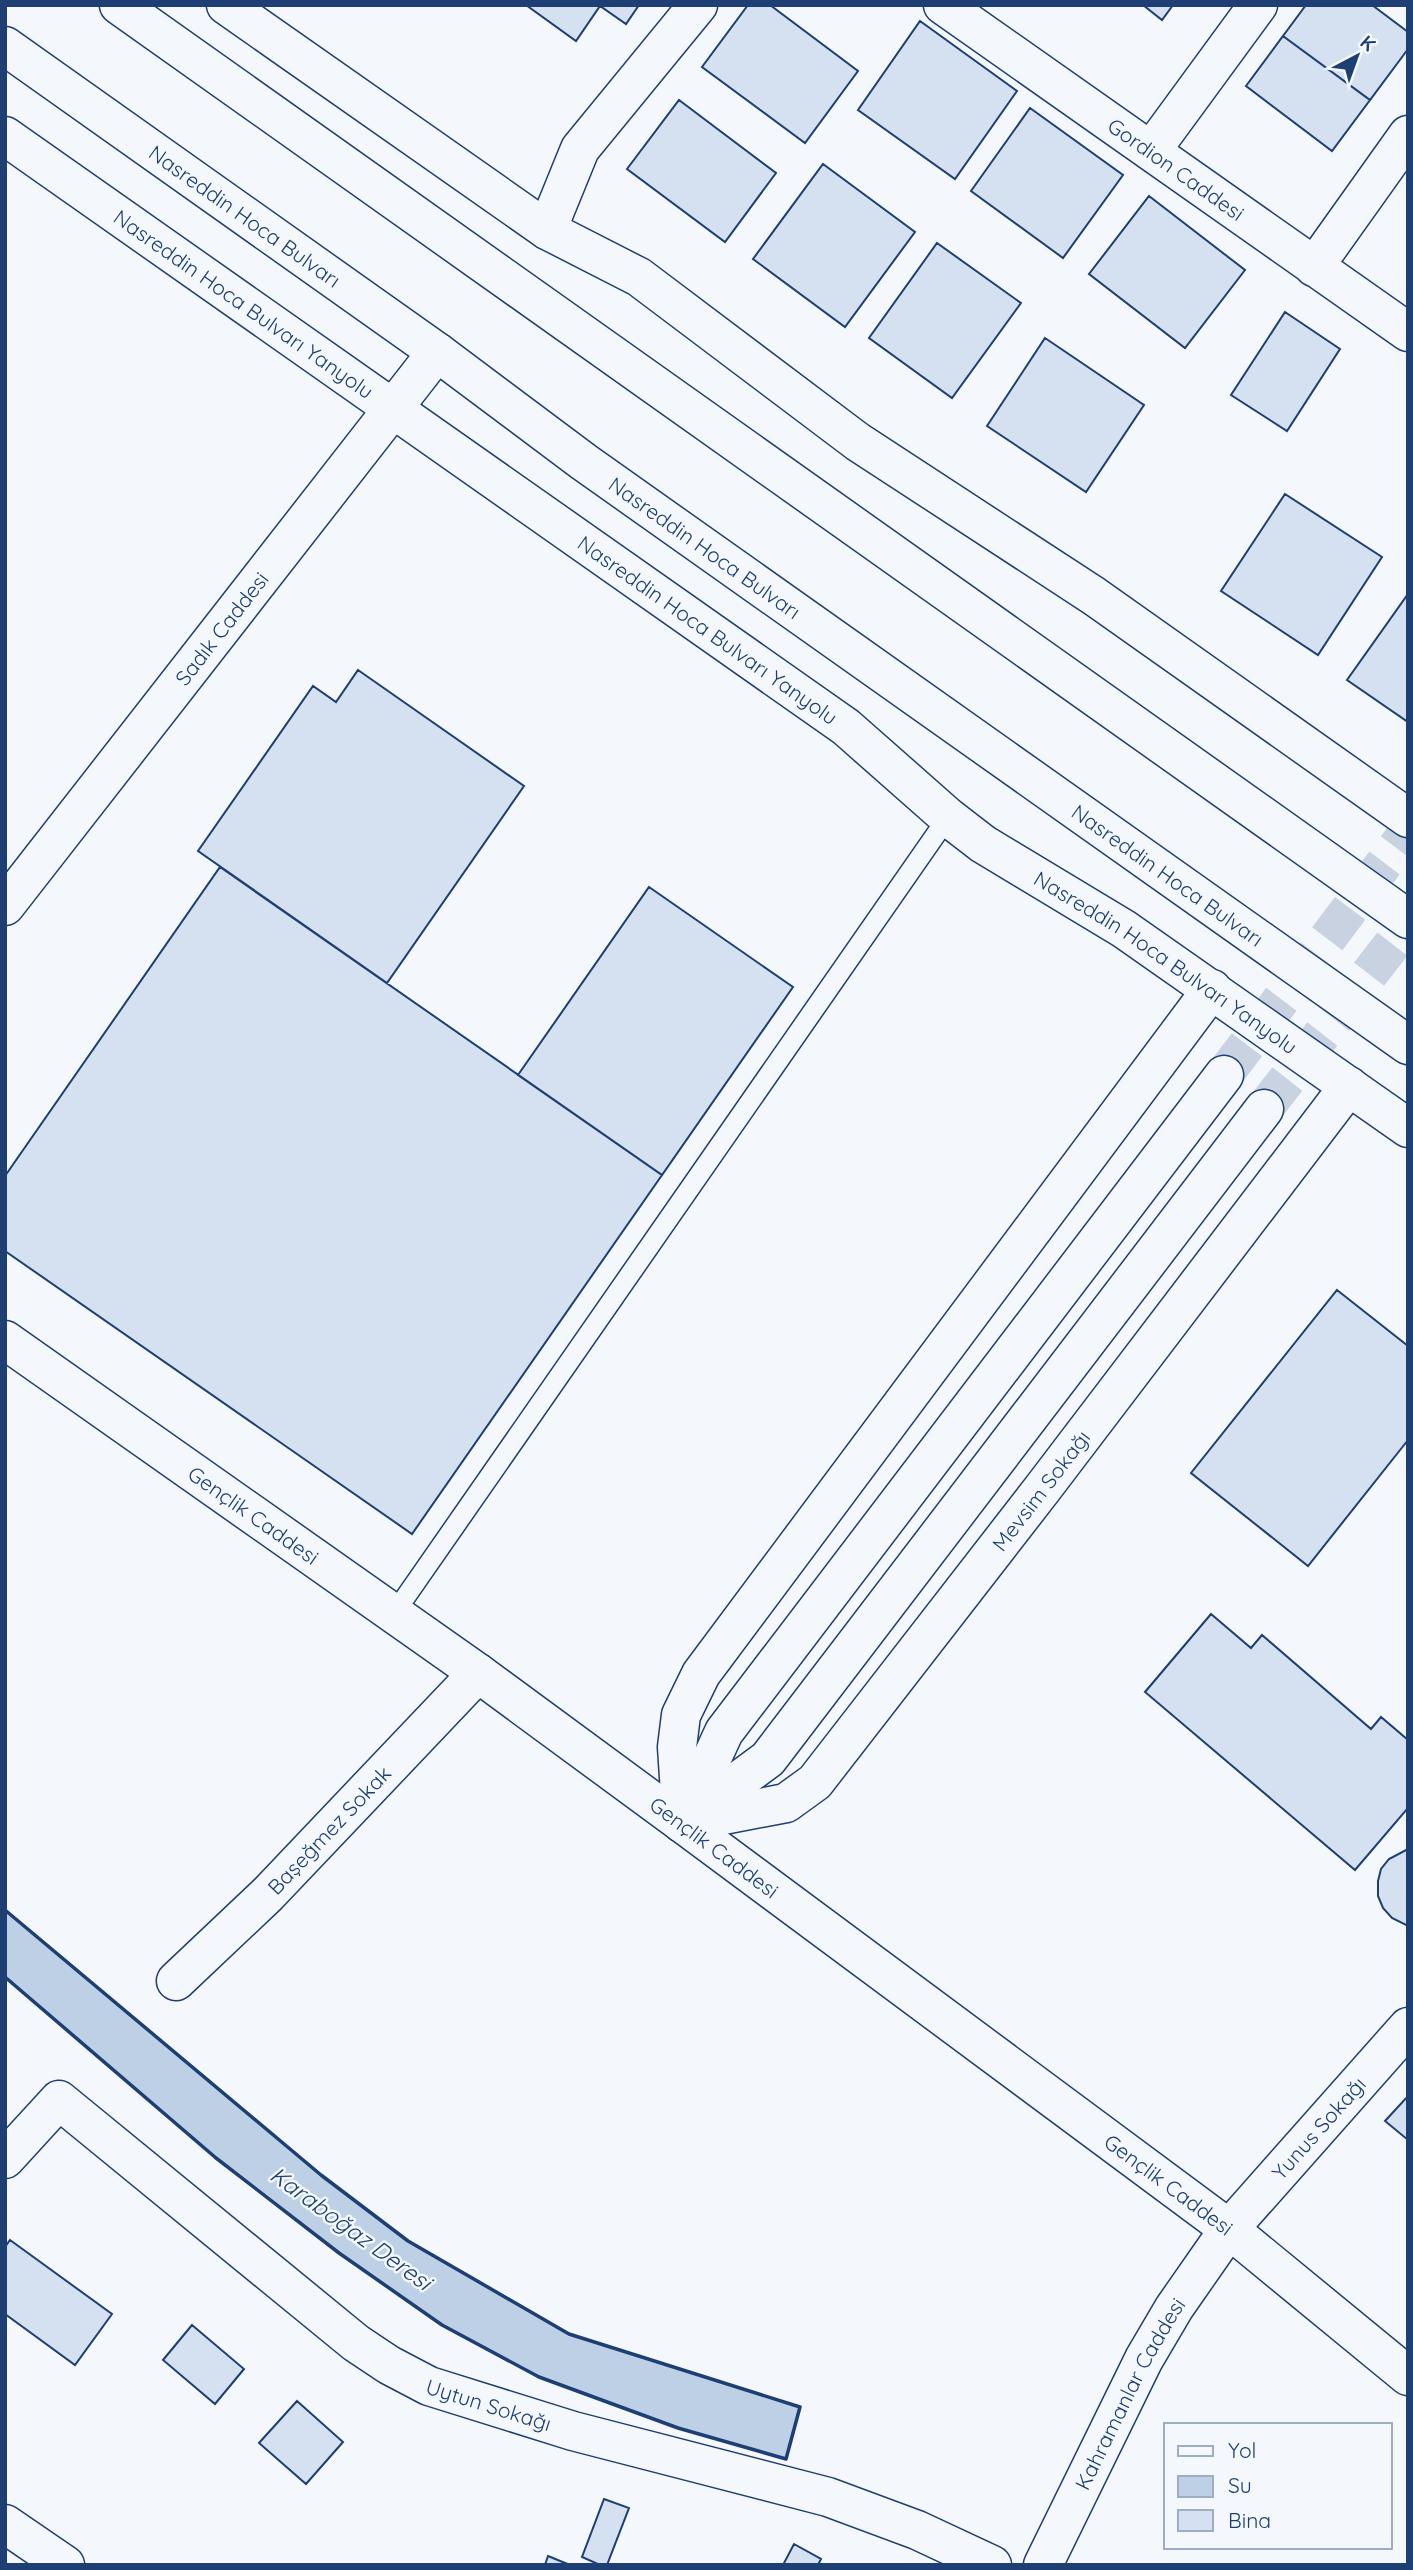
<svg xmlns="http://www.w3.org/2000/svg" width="1413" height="2570" viewBox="0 0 1413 2570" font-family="Quicksand,sans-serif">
	<rect width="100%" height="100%" fill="#f4f7fb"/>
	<!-- water -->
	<path fill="#bed0e5" stroke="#687fa3" stroke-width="2" d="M 5,1910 L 321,2175 L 408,2241 L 569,2334 L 800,2407 L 786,2459 L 678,2428 L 539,2377 L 442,2325 L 339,2253 L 216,2158 L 5,1977 Z"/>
	<!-- building -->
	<path fill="#d5e0f0" stroke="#1d3f73" stroke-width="2" d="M 526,5 L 639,5 L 626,24 L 600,6 L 576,41 Z
		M 748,5 L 770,5 L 858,71 L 805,143 L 702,67 Z
		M 1143,5 L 1173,5 L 1162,20 Z
		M 1306,5 L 1372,5 L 1408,32 L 1408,49 L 1370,100 L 1283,36 Z
		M 920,21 L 1017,91 L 955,179 L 858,110 Z
		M 1283,36 L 1370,100 L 1332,151 L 1246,86 Z
		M 679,100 L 776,173 L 725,242 L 627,169 Z
		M 1030,108 L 1123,175 L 1063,258 L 971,191 Z
		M 823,164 L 915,232 L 845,327 L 753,259 Z
		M 1149,196 L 1245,270 L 1185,348 L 1089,274 Z
		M 937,243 L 1021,303 L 952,398 L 869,338 Z
		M 1285,312 L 1340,349 L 1287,431 L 1231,395 Z
		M 1045,338 L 1144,405 L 1086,492 L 987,426 Z
		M 1285,494 L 1382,557 L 1318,655 L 1221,591 Z
		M 1408,594 L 1408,722 L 1347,680 Z
		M 358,670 L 524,786 L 387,983 L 198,851 L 313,686 L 336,702 Z
		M 220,867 L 662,1175 L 412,1534 L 5,1251 L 5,1176 Z
		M 649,887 L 793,987 L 662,1175 L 518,1075 Z
		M 1337,1290 L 1408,1346 L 1408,1440 L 1308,1566 L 1191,1473 Z
		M 1211,1614 L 1251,1648 L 1262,1635 L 1371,1729 L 1381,1717 L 1408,1740 L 1408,1808 L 1355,1870 L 1145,1692 Z
		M 1408,1849 L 1408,1926 L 1392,1918 L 1383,1908 L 1378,1896 L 1378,1881 L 1381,1869 L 1389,1859 Z
		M 1408,2096 L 1408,2140 L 1385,2121 Z
		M 10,2240 L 112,2314 L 75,2365 L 5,2314 L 5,2247 Z
		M 192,2325 L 244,2369 L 215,2404 L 163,2360 Z
		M 297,2401 L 343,2442 L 306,2484 L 259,2443 Z
		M 604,2499 L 629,2508 L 607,2565 L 600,2565 L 582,2557 Z
		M 794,2544 L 821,2559 L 818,2565 L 783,2565 Z
		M 548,2556 L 570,2565 L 545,2565 Z"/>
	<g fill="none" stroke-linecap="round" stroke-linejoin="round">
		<!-- tertiary-tunnel -->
		<path stroke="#c9d2e0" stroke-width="38" stroke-dasharray="38 19" stroke-linecap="butt" d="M 1224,1075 L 1408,832
			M 1264,1109 L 1408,924"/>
		<defs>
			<path id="service" d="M 393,1615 L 948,817"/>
			<g id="minor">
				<path d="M 226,5 L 547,230 L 639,277 L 858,442 L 1094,596 L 1408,818"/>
				<path id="s1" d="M 943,5 L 1408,332"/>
				<path d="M 1151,151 L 1258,5"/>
				<path d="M 547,230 L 580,149 L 698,5"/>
				<path d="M 1314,267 L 1408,135"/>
				<path id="s2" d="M 1212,989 L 701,1674 L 681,1715 L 677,1747 L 682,1823 L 786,1803 L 815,1782 L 1043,1488 L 1349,1086"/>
				<path id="s3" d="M 176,1981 L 268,1894 L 478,1673"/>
				<path id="s4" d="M 5,2159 L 59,2100 L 356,2343 L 389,2365 L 429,2386 L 573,2431 L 828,2497 L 917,2530 L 992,2565"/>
				<path id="s5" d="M 1229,2229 L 1408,2027"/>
				<path d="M 5,2524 L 65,2565"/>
			</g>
			<g id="tertiary">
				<path id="s6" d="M 5,136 L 846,727 L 948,817 L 983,844 L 1124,929 L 1408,1128"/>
				<path id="s7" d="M 5,906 L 437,352"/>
				<path id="s8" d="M 5,1340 L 478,1673 L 682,1823 L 1229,2229 L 1408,2376"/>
				<path d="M 687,1819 L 768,1759 L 1264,1109"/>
				<path d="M 682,1823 L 724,1732 L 1224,1075"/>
				<path id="s9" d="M 1043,2565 L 1144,2359 L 1174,2308 L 1229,2229"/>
			</g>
			<g id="trunk">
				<path d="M 119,5 L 1408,919"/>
				<path id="s10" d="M 5,46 L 437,352 L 584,462 L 1408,1045"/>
			</g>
		</defs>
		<!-- service casing -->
		<use href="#service" stroke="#1d3f73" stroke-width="22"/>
		<!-- minor casing -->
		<use href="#minor" stroke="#1d3f73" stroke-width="41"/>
		<!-- tertiary casing -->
		<use href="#tertiary" stroke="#1d3f73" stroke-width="41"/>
		<!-- trunk casing -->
		<use href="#trunk" stroke="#1d3f73" stroke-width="41"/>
		<!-- service -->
		<use href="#service" stroke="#f4f7fb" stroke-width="19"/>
		<!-- minor -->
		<use href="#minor" stroke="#f4f7fb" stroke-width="38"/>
		<!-- tertiary -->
		<use href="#tertiary" stroke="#f4f7fb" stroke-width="38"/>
		<!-- trunk -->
		<use href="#trunk" stroke="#f4f7fb" stroke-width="38"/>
		<!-- wall -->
		<path stroke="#1d3f73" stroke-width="3.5" d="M 5,1910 L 321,2175 L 408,2241 L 569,2334 L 800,2407 L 786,2459 L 678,2428 L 539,2377 L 442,2325 L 339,2253 L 216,2158 L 5,1977"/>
	</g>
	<g text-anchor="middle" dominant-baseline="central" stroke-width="5" stroke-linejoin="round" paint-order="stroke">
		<!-- street labels -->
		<g font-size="21" fill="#1d3f73" stroke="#f4f7fb">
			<text stroke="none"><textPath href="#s1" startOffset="285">Gordion Caddesi</textPath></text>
			<text stroke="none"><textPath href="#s10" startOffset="294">Nasreddin Hoca Bulvarı</textPath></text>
			<text stroke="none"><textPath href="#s6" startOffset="292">Nasreddin Hoca Bulvarı Yanyolu</textPath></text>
			<text stroke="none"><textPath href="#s10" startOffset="861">Nasreddin Hoca Bulvarı</textPath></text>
			<text stroke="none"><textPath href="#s7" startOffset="352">Sadık Caddesi</textPath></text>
			<text stroke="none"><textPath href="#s6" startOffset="859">Nasreddin Hoca Bulvarı Yanyolu</textPath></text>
			<text stroke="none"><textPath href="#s10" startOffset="1428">Nasreddin Hoca Bulvarı</textPath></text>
			<text stroke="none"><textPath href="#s6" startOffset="1426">Nasreddin Hoca Bulvarı Yanyolu</textPath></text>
			<text stroke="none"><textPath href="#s2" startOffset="1519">Mevsim Sokağı</textPath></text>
			<text stroke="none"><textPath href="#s8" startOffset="304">Gençlik Caddesi</textPath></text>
			<text stroke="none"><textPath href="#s3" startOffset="215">Başeğmez Sokak</textPath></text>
			<text stroke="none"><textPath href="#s8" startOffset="872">Gençlik Caddesi</textPath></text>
			<text stroke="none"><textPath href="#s5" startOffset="135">Yunus Sokağı</textPath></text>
			<text stroke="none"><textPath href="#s8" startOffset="1438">Gençlik Caddesi</textPath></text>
			<text stroke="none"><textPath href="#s9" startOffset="192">Kahramanlar Caddesi</textPath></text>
			<text stroke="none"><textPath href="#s4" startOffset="611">Uytun Sokağı</textPath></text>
		</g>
		<!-- water labels -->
		<g font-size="23" font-style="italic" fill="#1d3f73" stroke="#f4f7fb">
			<text transform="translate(351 2228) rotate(36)">Karaboğaz Deresi</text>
		</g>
	</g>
	<!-- border -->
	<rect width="1413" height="2570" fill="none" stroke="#1d3f73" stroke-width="14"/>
	<!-- legend -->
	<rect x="1164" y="2423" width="228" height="126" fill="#f4f7fb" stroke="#9eadc5" stroke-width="2"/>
	<rect x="1178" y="2446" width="35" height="10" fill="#f4f7fb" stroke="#9eadc5" stroke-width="2"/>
	<text x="1228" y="2458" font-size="21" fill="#1d3f73">Yol</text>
	<rect x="1178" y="2476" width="35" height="21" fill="#bed0e5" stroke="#9eadc5" stroke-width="2"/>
	<text x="1228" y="2493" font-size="21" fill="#1d3f73">Su</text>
	<rect x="1178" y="2510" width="35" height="21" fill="#d5e0f0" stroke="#9eadc5" stroke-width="2"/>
	<text x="1228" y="2528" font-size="21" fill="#1d3f73">Bina</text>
	<!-- north arrow -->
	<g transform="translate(1357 56) rotate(41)" stroke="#f4f7fb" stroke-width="5" paint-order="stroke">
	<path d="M0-5L12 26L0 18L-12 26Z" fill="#1d3f73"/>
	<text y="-10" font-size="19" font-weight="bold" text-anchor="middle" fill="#1d3f73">K</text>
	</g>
</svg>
